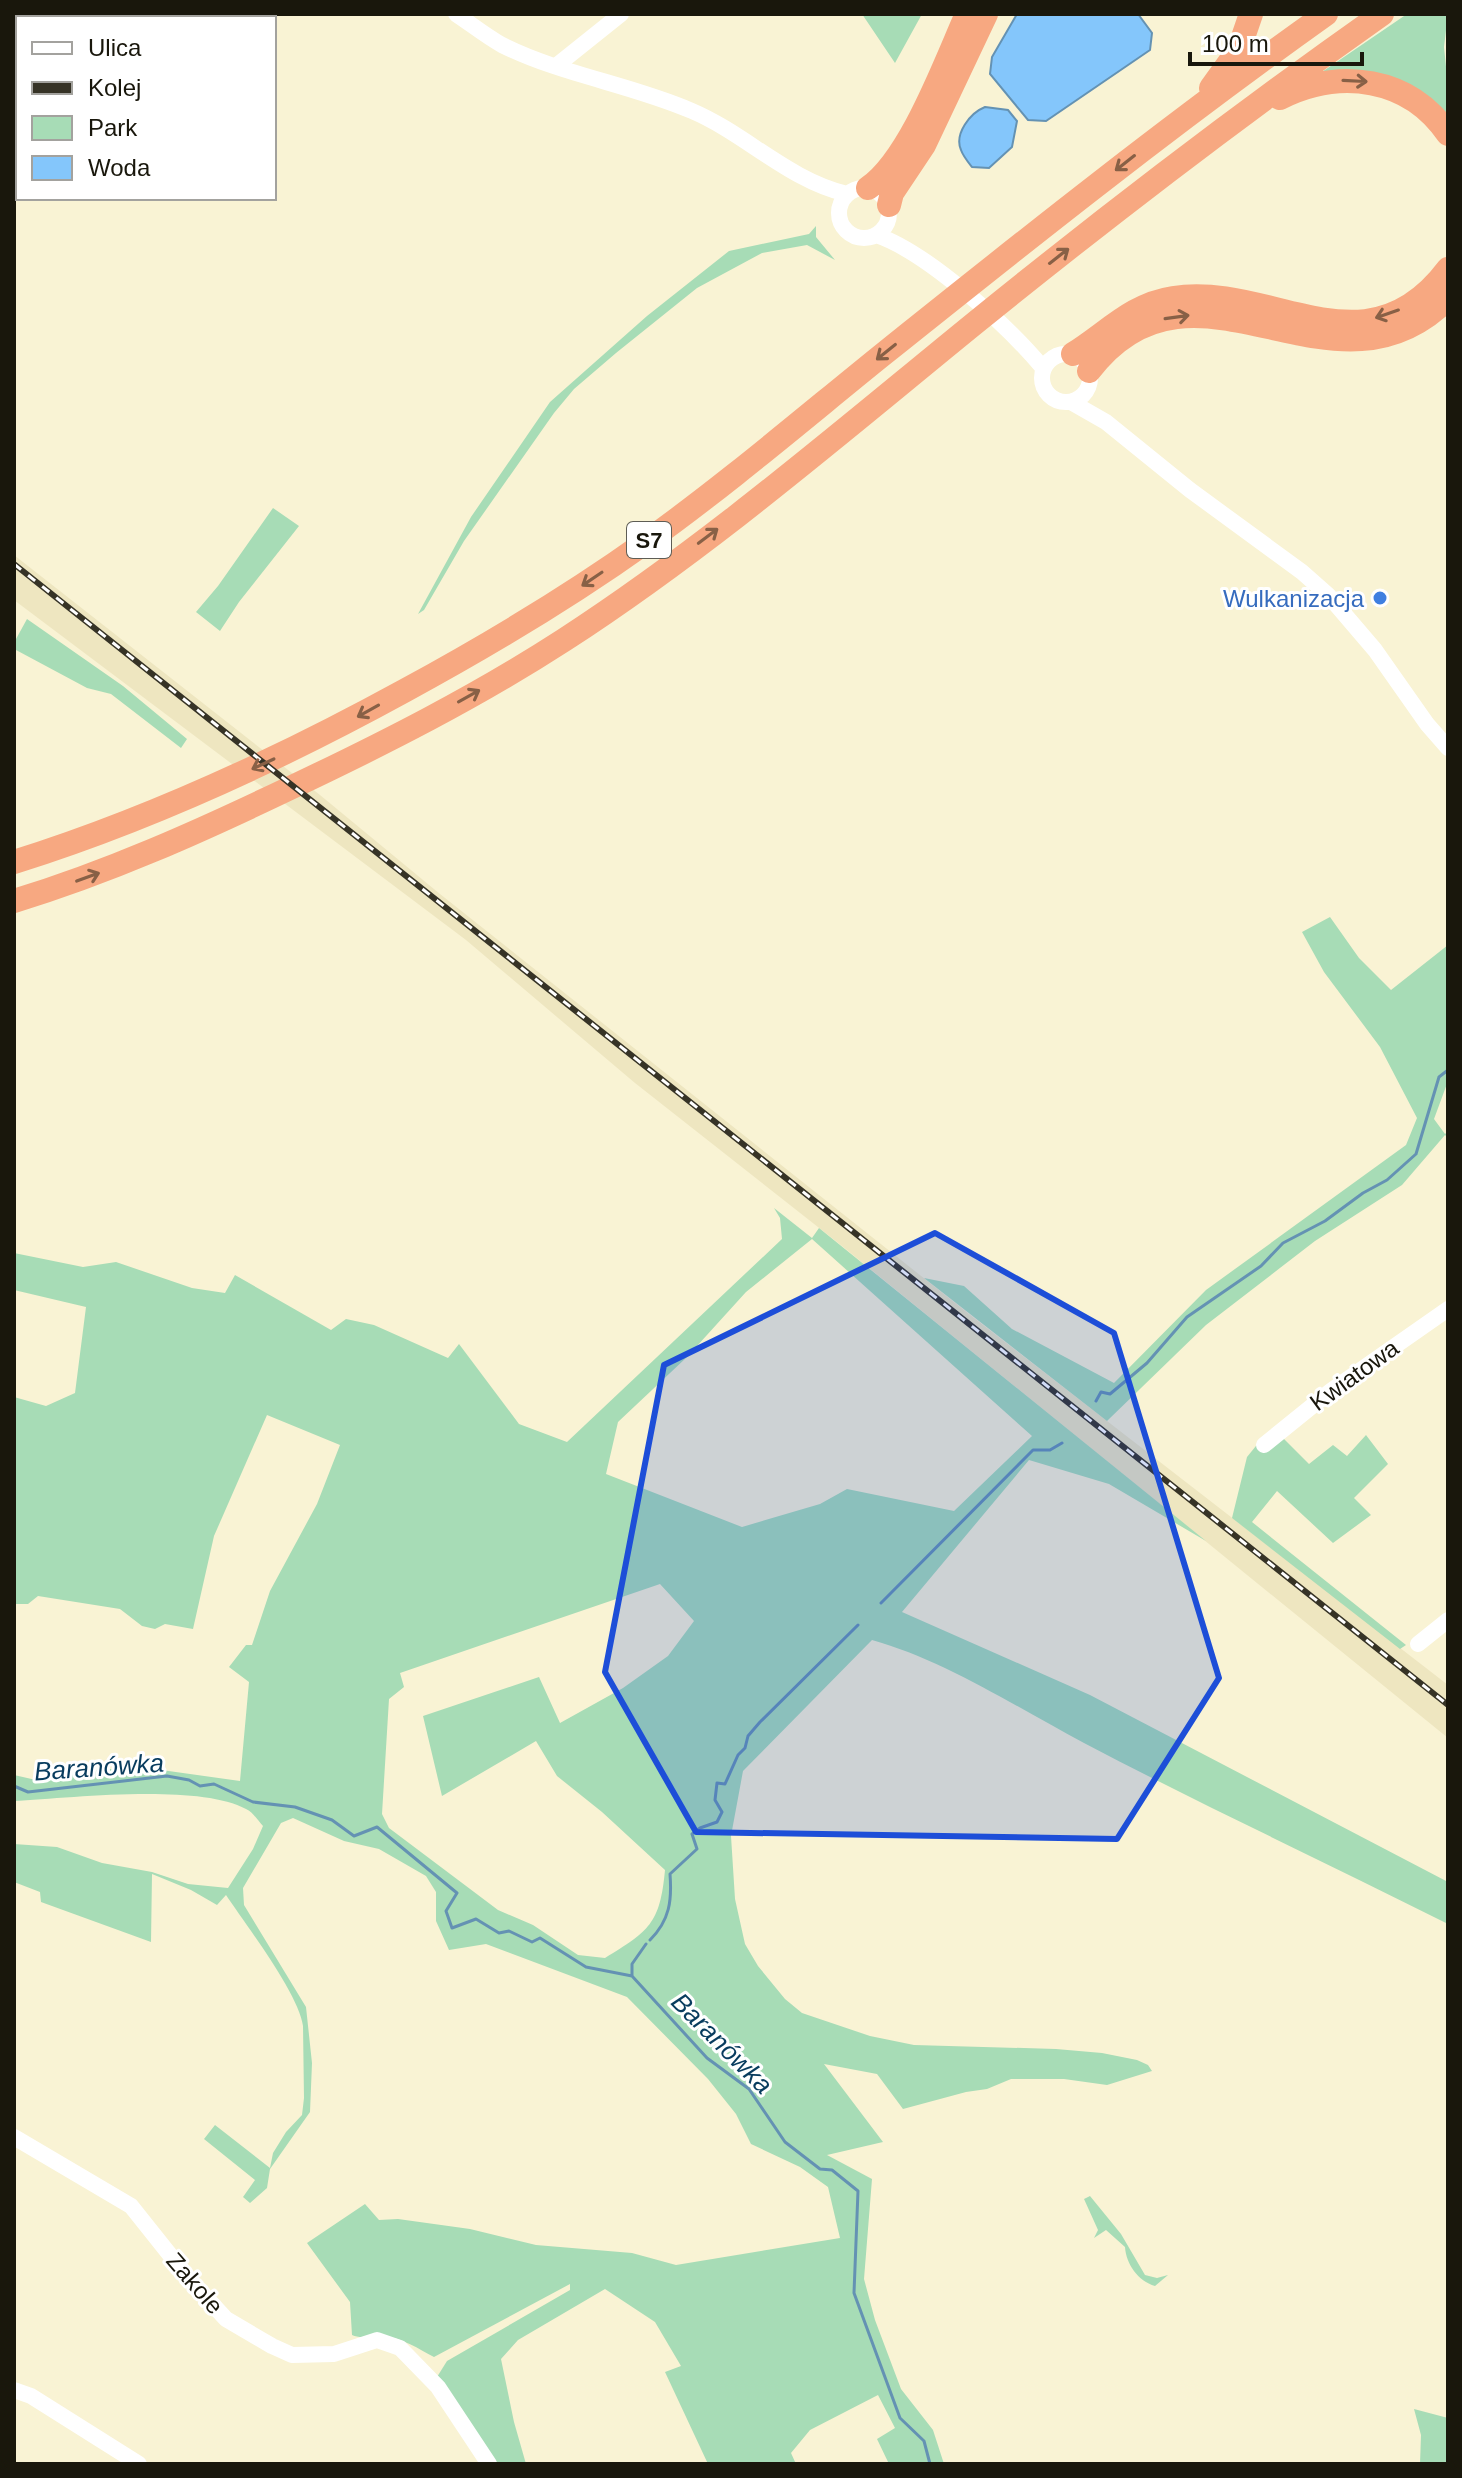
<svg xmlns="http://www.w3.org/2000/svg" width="1462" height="2478" viewBox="0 0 1462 2478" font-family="Arial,sans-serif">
	<rect width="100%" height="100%" fill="#f9f3d4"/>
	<!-- built -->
	<path fill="#eee6c0" d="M 14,555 L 320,795 L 440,894 L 974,1318 L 1448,1685 L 1448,1738 L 837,1242 L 635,1083 L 466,940 L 14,600 Z"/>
	<!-- green -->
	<path fill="#a7dcb6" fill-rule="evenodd" d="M 862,14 L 922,14 L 895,63 Z
		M 1407,14 L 1448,14 L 1444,47 L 1448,86 L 1448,121 L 1319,74 Z
		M 816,226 L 816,237 L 835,260 L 807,245 L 762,253 L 697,288 L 616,353 L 574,389 L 554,413 L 464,541 L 424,610 L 418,614 L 471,517 L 550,402 L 647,316 L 729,251 L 809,234 Z
		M 273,508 L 299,526 L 239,602 L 220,631 L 196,612 L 218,586 Z
		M 27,619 L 123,686 L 187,739 L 181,748 L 111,694 L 87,688 L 16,650 L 16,639 Z
		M 1330,917 L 1359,958 L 1391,990 L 1448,945 L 1448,1081 L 1434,1119 L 1445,1134 L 1448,1131 L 1448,1138 L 1445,1135 L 1402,1185 L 1315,1241 L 1206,1325 L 1107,1421 L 924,1278 L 964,1286 L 1012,1329 L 1114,1383 L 1206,1290 L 1406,1145 L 1417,1118 L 1380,1047 L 1324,972 L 1302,932 Z
		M 774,1208 L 812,1238 L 819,1228 L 1206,1541 L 1109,1484 L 1029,1460 L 902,1612 L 1090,1695 L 1448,1882 L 1448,1924 C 1327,1863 1204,1806 1084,1743 C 1018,1708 944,1660 872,1640 L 743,1771 L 731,1836 L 735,1899 L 745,1944 L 758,1966 L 785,1999 L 802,2013 L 870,2036 L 914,2045 L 1056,2049 L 1102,2053 L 1137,2060 L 1148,2065 L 1152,2071 L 1107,2085 L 1064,2079 L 1011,2079 L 987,2089 L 966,2092 L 903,2109 L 877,2074 L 824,2064 L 883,2142 L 827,2155 L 872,2179 L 864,2279 L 875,2320 L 901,2389 L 933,2430 L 944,2464 L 889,2464 L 877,2439 L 895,2428 L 878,2395 L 810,2430 L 791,2453 L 796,2464 L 708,2464 L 665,2372 L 681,2366 L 655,2322 L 605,2289 L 518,2340 L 501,2359 L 514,2422 L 526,2464 L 495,2464 L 437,2377 L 447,2361 L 570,2290 L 570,2284 L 434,2357 C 419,2349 402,2338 384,2336 C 372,2334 363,2340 352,2335 L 350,2302 L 307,2243 L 365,2204 L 379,2220 L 398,2219 L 470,2229 L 536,2245 L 632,2253 L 676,2265 L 840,2238 L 828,2187 L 800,2167 L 751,2144 L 736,2114 L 708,2079 L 627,1997 L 486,1944 L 449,1950 L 436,1921 L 436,1892 L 426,1876 L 379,1849 L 344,1841 L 293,1818 L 281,1823 L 243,1888 L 244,1905 L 306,2007 L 312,2063 L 310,2112 L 270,2169 L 267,2188 L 250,2203 L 243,2197 L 255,2180 L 204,2139 L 215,2125 L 270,2168 L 273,2153 L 286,2132 L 302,2115 L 304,2098 L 303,2026 C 299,1994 246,1925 226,1895 L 217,1905 L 191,1890 L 152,1874 L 151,1942 L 41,1902 L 40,1892 L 14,1882 L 14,1844 L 57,1847 L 102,1863 L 152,1872 L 188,1884 L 228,1888 L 253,1849 L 263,1826 C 258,1821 253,1812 246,1809 C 198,1783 70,1798 14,1801 L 14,1775 L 36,1780 L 67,1772 L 140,1767 L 240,1781 L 249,1682 L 229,1667 L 246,1645 L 252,1645 L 270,1591 L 317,1504 L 340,1445 L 267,1415 L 214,1536 L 193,1629 L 165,1624 L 155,1629 L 142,1626 L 120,1609 L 38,1596 L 28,1604 L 14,1604 L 14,1397 L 46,1406 L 75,1393 L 86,1307 L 14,1290 L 14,1253 L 83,1267 L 116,1262 L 192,1288 L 225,1293 L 235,1275 L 331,1330 L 346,1319 L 374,1325 L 448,1358 L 459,1344 L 519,1424 L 567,1442 L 782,1239 L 780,1218 ZM 812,1239 L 1032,1436 L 954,1511 L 847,1489 L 820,1504 L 742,1527 L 606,1474 L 618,1422 L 687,1357 L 746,1292 ZM 660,1584 L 694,1621 L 668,1656 L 623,1688 L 560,1723 L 539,1677 L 423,1716 L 442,1796 L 536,1741 L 557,1776 L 602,1812 L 665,1870 C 660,1924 649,1931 605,1958 L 578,1955 L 533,1925 L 498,1910 L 389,1828 L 382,1814 L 389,1699 L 404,1687 L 400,1673 Z
		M 1366,1435 L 1388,1464 L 1354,1498 L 1371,1515 L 1333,1543 L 1277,1491 L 1252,1522 L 1406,1645 L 1400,1649 L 1232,1518 L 1247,1457 L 1260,1441 L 1282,1437 L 1309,1464 L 1333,1445 L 1347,1456 Z
		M 1090,2196 L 1121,2234 L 1145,2275 L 1157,2278 L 1168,2275 L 1155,2286 C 1138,2281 1126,2264 1125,2247 L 1106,2230 L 1094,2238 L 1098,2230 L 1084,2199 Z
		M 1414,2409 L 1448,2418 L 1448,2464 L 1420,2464 L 1421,2435 Z"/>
	<!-- water -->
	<path fill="#84c6fb" stroke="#6492b3" stroke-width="2" d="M 1017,14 L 1138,14 L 1152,33 L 1150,50 L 1046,121 L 1028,120 L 990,74 L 992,57 Z
		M 985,107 L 1008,110 L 1017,121 L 1012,147 L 989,168 L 972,167 C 968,162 963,156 961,150 C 954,134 970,113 985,107 Z"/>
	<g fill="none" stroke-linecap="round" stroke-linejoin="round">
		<!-- stream -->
		<path stroke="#6492b3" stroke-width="3" d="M 1096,1401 L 1101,1392 L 1110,1394 L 1147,1363 L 1187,1317 L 1261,1266 L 1283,1243 L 1325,1221 L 1363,1193 L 1387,1180 L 1416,1154 L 1439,1077 L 1448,1070
			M 881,1603 L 1033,1450 L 1050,1450 L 1062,1443
			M 14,1786 L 28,1792 L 167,1776 L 189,1780 L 200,1786 L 214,1784 L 253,1802 L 295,1807 L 332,1820 L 354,1836 L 377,1827 L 457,1893 L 446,1911 L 452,1928 L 476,1919 L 499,1933 L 509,1931 L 532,1942 L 540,1938 L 586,1967 L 632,1976 L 707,2058 L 749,2089 L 785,2142 L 820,2169 L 832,2170 L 858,2191 L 854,2293 L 900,2418 L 924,2441 L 930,2464
			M 650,1940 C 670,1920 672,1900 670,1874 L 697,1849 L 692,1834 L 700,1828 L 717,1822 L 722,1812 L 715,1800 L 717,1783 L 725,1784 L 738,1755 L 745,1748 L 748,1736 L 760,1722 L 858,1625
			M 632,1976 L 632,1964 L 646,1944"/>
		<!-- minor -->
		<path stroke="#fff" stroke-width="16" d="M 456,14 C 471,24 486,36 502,45 C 562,75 630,84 692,111 C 746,134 788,180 847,194
			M 556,66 L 621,14
			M839 213a25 25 0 1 1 50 0a25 25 0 1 1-50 0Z
			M 876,235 C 927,252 1008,326 1043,368
			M1042 378a24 24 0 1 1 48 0a24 24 0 1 1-48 0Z
			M 1071,402 L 1106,422 L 1190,490 L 1302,572 L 1328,595 L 1375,650 L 1427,724 L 1448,748
			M 1264,1445 L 1332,1390 L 1448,1309
			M 1418,1644 L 1448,1620
			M 14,2137 L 131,2206 L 190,2280 L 226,2319 L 272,2346 L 292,2355 L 334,2354 L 377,2340 L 400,2348 L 438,2387 L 489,2464
			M 14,2390 L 31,2396 L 139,2464"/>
		<!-- highway -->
		<path stroke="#f7a881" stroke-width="24" d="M 1211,88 L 1239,49 L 1251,14
			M 1280,98 C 1340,68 1409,77 1448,134
			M 868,188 C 910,160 946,61 967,14
			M 889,205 L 892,193 L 924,145 L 986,14
			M 1073,354 C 1107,333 1132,304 1173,298 C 1271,282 1366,378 1448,269
			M 1089,371 C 1195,232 1333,415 1448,298
			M 14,862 C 151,819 278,760 404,691 C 487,646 569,597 646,542 C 727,484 803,419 881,356 C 1027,239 1173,123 1326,14
			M 14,901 C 109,872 198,832 288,789 C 383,744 476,697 564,640 C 709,546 841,432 975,323 C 1107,216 1243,112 1382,14"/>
		<defs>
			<path id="rail" d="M 14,564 L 1448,1705"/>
		</defs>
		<!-- rail casing -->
		<use href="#rail" stroke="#363326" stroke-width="6"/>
		<!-- rail -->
		<use href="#rail" stroke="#fff" stroke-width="3" stroke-dasharray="9" stroke-linecap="butt"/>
	</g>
	<!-- one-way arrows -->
	<defs><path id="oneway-shaft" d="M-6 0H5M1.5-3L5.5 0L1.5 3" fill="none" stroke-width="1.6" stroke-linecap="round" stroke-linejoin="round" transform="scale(2)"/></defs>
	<g stroke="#886046">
		<use href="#oneway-shaft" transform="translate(1355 81) rotate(3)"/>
		<use href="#oneway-shaft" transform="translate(1125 163) rotate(142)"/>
		<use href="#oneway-shaft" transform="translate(1059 256) rotate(-38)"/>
		<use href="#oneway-shaft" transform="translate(1387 314) rotate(161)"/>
		<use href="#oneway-shaft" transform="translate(1177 317) rotate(-8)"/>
		<use href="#oneway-shaft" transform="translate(886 352) rotate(141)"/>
		<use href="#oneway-shaft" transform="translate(708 536) rotate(-37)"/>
		<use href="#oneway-shaft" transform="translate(592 579) rotate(146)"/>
		<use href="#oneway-shaft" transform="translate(469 696) rotate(-29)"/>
		<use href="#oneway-shaft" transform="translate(368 711) rotate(151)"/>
		<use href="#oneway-shaft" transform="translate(263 764) rotate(155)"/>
		<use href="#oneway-shaft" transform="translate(88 877) rotate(-20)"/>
	</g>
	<!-- marked area -->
	<path fill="#1d4ed8" fill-opacity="0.2" stroke="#1d4ed8" stroke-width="6" stroke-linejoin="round" d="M 935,1233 L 1114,1333 L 1219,1678 L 1117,1839 L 696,1832 L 605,1672 L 664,1365 Z"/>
	<!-- markers -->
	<circle fill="#3f7fe0" stroke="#fff" stroke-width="3" cx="1380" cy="598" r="8"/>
	<g text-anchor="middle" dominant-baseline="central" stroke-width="6" stroke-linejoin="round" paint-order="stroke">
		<!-- shield labels -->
		<rect fill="#fff" stroke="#5e5d55" stroke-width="2" x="627" y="522" width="44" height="36" rx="6"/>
		<g font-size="22" font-weight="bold" fill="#19170c">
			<text x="649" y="540">S7</text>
		</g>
		<!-- shop labels -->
		<g font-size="24" fill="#366cbe" stroke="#fff" text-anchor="end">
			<text x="1364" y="598">Wulkanizacja</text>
		</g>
		<!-- street labels -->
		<g font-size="24" fill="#19170c" stroke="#fff">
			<text transform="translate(1354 1375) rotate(-36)">Kwiatowa</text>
			<text transform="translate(195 2283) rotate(49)">Zakole</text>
		</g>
		<!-- water labels -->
		<g font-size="26" font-style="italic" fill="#083c5e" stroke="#fff">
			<text transform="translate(99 1767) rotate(-4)">Baranówka</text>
			<text transform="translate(722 2043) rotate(45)">Baranówka</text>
		</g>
	</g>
	<!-- border -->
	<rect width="1462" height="2478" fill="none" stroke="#19170c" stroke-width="32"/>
	<!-- legend -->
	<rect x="16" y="16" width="260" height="184" fill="#ffffff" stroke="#a3a29e" stroke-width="2"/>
	<rect x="32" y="42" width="40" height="12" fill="#ffffff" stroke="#a3a29e" stroke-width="2"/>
	<text x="88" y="56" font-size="24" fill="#19170c">Ulica</text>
	<rect x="32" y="82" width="40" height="12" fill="#363326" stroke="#a3a29e" stroke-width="2"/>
	<text x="88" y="96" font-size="24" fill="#19170c">Kolej</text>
	<rect x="32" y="116" width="40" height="24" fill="#a7dcb6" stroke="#a3a29e" stroke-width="2"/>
	<text x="88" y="136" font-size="24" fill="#19170c">Park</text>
	<rect x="32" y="156" width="40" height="24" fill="#84c6fb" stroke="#a3a29e" stroke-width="2"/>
	<text x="88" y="176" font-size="24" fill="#19170c">Woda</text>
	<!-- scale -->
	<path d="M1190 52v12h172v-12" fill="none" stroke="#19170c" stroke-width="4"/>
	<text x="1202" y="52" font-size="24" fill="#19170c" stroke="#ffffff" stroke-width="6" paint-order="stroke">100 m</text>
</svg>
